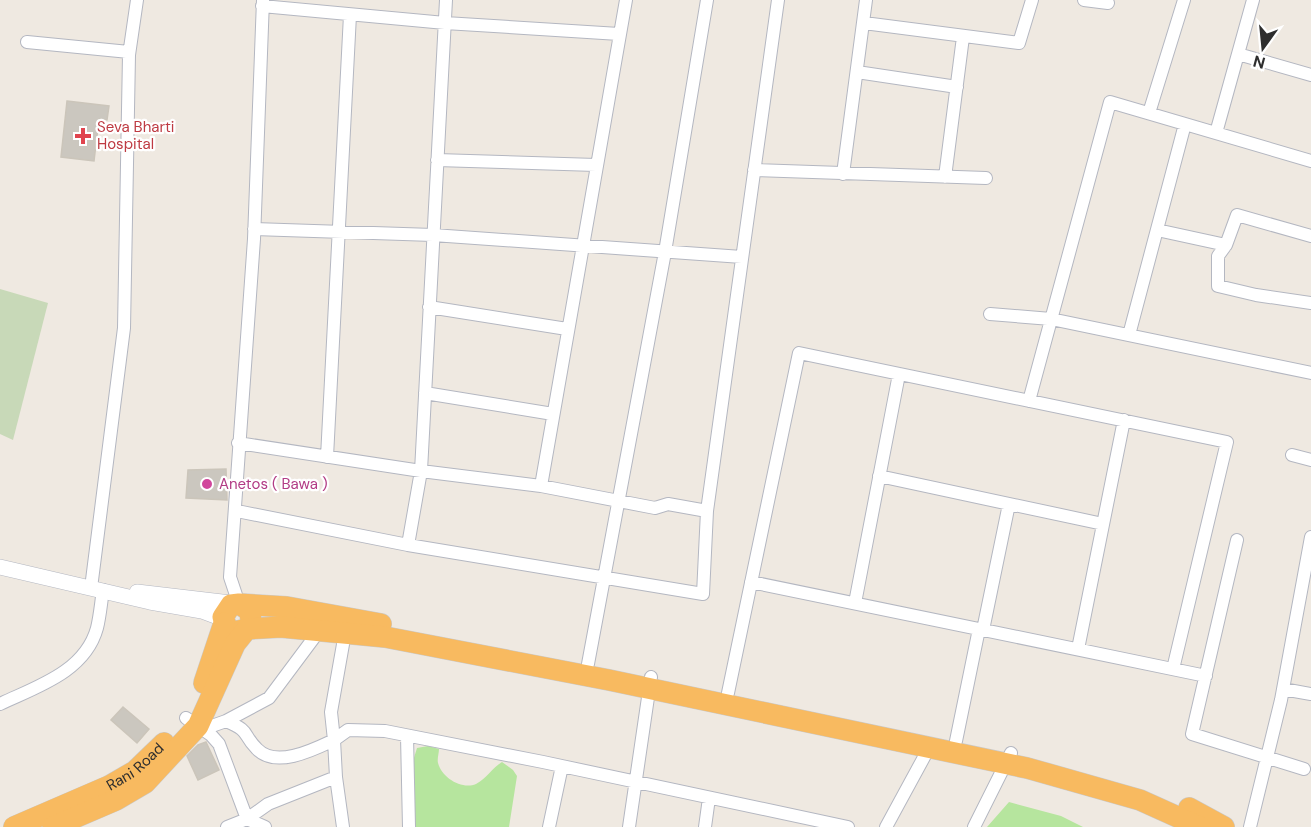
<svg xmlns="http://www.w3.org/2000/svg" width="1311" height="827" viewBox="0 0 1311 827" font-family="'DM Sans',sans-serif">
	<rect width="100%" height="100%" fill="#efe9e1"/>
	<!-- green -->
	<path fill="#b6e59e" d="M 428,746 L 439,749 C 439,753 437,759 438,763 C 442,778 462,790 476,784 C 486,779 492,768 502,762 L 513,770 L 517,776 L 509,827 L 411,827 L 409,774 L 417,748 Z
		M 1009,802 L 1061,816 L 1083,827 L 987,827 Z"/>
	<!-- cemetery -->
	<path fill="#c8d9b8" d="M 0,289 L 48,303 L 13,440 L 0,434 Z"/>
	<!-- building -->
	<path fill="#cbc7bf" stroke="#cbc5ba" stroke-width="1.5" d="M 67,101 L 109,106 L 107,120 L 99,119 L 94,161 L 61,157 Z
		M 226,469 L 227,500 L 186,498 L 188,470 Z
		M 123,707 L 149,729 L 137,743 L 111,720 Z
		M 206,742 L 219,770 L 198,780 L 187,756 L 198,745 Z"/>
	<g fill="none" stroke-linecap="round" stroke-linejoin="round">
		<defs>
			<path id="minor" d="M 1084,0 L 1108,3
				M 262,6 L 445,23 L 619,34
				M 864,23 L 1019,43 L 1032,0
				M 27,42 L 129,52
				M 1238,54 L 1311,75
				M 857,72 L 957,87
				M 1149,113 L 1184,0
				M 1216,133 L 1253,0
				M 437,160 L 596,165
				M 754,170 L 986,178
				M 843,174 L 866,0
				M 945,177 L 963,37
				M 254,229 L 433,235 L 742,257
				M 1157,230 L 1226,245 L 1237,215 L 1311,236
				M 1226,245 L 1218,256 L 1218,286 L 1256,295 L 1311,303
				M 429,307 L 567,329
				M 990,314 L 1051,319 L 1311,373
				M 1129,335 L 1185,124
				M 425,393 L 553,414
				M 1029,401 L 1110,102 L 1311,161
				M 238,443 L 421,471 L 541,486 L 655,508 L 668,504 L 707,511
				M 1292,455 L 1311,460
				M 327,457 L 350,15
				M 879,476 L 1103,524
				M 541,486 L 626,0
				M 237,511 L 408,545 L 703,594 L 707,511 L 778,0
				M 1237,540 L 1192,734 L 1304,769
				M 408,545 L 421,471 L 446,0
				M 751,582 L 1206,676
				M 91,588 L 124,328 L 129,55 L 137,0
				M 855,603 L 899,374
				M 239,604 L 230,577 L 254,239 L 263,0
				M 983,630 L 1009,504
				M 1078,649 L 1124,420
				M 588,664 L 665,252 L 707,0
				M 1283,689 L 1311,694
				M 728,693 L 799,353 L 1227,442 L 1173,669
				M 0,704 C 36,687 85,672 97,628 C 100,616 101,603 103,590
				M 186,718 L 211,735 L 219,744 L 247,819 L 265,827
				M 226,721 L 269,698 L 319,631
				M 198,726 L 209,727 L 226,721 C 252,732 241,733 257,749 C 276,769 315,749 334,740 L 331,712 L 345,633
				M 407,736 L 409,827
				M 956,741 L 979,629
				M 336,777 L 343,827
				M 227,827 L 247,819 L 268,804 L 336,777 L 334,740 L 348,730 L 385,731 L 543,762 L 848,827
				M 549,827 L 562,766
				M 629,827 L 651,677
				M 705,827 L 709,798
				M 886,827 L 929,748
				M 974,827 L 1011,753
				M 1250,827 L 1281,700 L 1311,537"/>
			<path id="tertiary" d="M 0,567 L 150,602 L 202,611 L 218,617 L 224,623
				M 137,592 L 239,604"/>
			<g id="trunk">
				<path d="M 239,604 L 250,611 L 251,623 L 247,629 L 234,632 L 227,628 L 223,617 L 231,605 L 239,604 L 287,607 L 381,624"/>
				<path d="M 204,683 L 224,623"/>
				<path d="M 1189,808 L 1224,827"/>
				<path id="s1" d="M 14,827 L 109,786 L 135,771 L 164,743"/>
				<path d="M 53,827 L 116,800 L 145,783 L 198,726 L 235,644 L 247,629 L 281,627 L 385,637 L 609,680 L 1027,768 L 1140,800 L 1200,827"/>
			</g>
		</defs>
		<!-- minor casing -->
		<use href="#minor" stroke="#b4b7c1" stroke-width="14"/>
		<!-- tertiary casing -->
		<use href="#tertiary" stroke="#b4b7c1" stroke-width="16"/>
		<!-- trunk casing -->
		<use href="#trunk" stroke="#c9c9c9" stroke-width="22"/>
		<!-- minor -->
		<use href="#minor" stroke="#fff" stroke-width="12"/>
		<!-- tertiary -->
		<use href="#tertiary" stroke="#fff" stroke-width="15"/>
		<!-- trunk -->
		<use href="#trunk" stroke="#f8ba60" stroke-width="21"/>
	</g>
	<!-- markers -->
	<path fill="#e0444e" stroke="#fff" stroke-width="2" d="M80 127h6v6h6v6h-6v6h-6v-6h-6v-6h6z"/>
	<circle fill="#d1479c" stroke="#fff" stroke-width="2" cx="207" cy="484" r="6"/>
	<g text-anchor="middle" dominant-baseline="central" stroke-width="4.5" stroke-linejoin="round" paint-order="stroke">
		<!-- health labels -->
		<g font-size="15" fill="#be3a42" stroke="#fff" text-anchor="start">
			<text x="97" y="127">Seva Bharti<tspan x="97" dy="17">Hospital</tspan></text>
		</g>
		<!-- hotel labels -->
		<g font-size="15" fill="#b23c85" stroke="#fff" text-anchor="start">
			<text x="219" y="484">Anetos ( Bawa )</text>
		</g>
		<!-- street labels -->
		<g font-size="15" fill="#2e2e2e" stroke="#fff">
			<text stroke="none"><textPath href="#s1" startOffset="136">Rani Road</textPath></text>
		</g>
	</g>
	<!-- north arrow -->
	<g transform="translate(1263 48) rotate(195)" stroke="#ffffff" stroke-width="4.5" paint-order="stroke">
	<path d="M0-4.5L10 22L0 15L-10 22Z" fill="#2e2e2e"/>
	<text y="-9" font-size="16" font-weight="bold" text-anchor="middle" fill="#2e2e2e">N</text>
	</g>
</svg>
